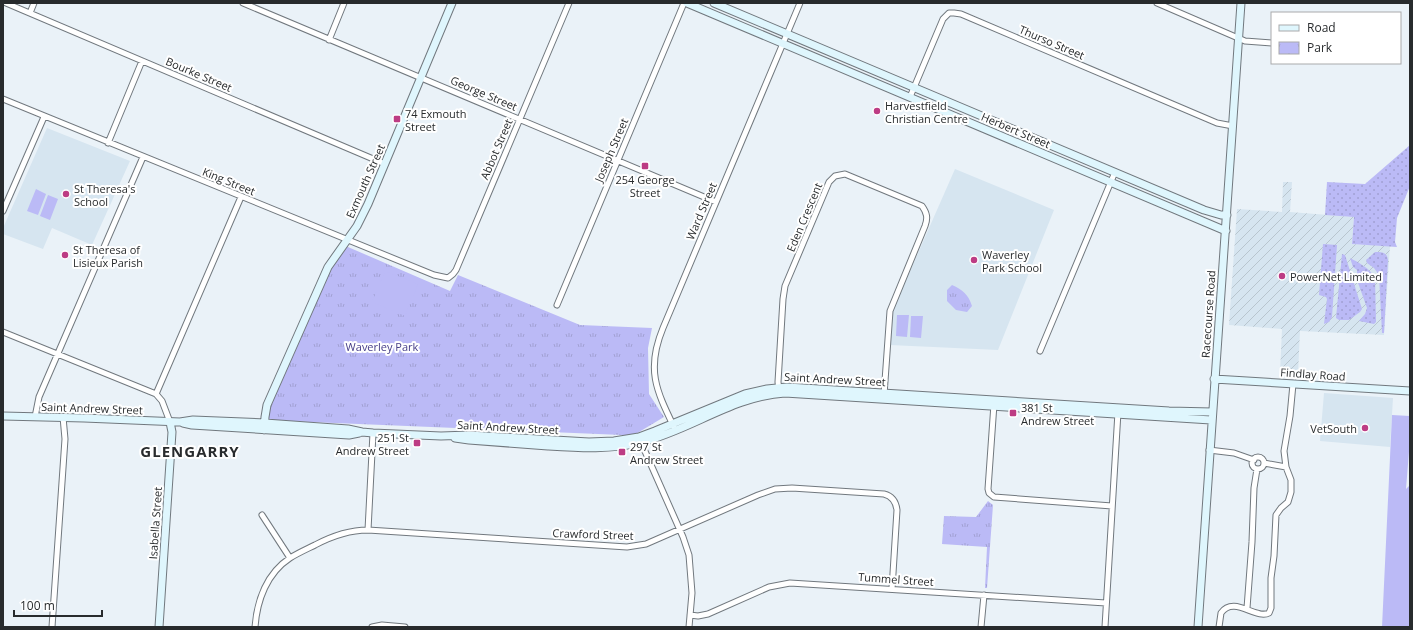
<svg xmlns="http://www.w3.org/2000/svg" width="1413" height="630" viewBox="0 0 1413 630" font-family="'Open Sans',sans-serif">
	<defs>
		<pattern id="industrial-furrows" width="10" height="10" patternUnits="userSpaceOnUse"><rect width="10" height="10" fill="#d6e5f0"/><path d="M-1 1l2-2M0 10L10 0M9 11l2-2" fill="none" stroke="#b8c5ce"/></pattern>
		<pattern id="grass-dots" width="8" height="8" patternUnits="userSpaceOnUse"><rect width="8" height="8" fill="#bbbaf6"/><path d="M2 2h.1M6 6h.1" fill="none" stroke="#a1a0d3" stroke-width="1.8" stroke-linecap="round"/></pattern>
		<pattern id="park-tufts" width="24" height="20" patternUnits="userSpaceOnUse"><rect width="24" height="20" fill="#bbbaf6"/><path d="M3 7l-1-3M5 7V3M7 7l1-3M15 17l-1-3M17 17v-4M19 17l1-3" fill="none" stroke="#a1a0d3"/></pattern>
	</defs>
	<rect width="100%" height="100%" fill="#eaf2f8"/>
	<!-- built -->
	<path fill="#d6e5f0" d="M 47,128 L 130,161 L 92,245 L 52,228 L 43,249 L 3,234 L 3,228 Z
		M 955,169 L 1054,210 L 998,350 L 890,345 L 893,310 Z
		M 1324,393 L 1393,398 L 1390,447 L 1320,441 Z"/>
	<!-- industrial -->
	<path fill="url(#industrial-furrows)" d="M 1283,182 L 1292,182 L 1290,212 L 1354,217 L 1352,244 L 1390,246 L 1384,335 L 1300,331 L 1298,374 L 1280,373 L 1282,329 L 1229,325 L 1237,209 L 1282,212 Z"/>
	<!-- grass -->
	<path fill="url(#grass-dots)" d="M 1410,145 L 1410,186 L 1397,218 L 1395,242 L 1397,247 L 1352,244 L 1354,217 L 1325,215 L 1327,182 L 1365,184 Z
		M 1323,244 L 1337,245 L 1332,317 L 1329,322 L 1324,324 L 1327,299 L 1326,297 L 1319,295 Z
		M 1375,252 C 1382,252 1387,252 1388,260 L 1384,333 L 1382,333 L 1379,275 L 1374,268 L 1367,263 L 1366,260 Z
		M 1342,254 L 1345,255 L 1362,309 L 1360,312 L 1349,320 L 1339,320 L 1336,318 Z
		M 1350,258 C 1358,262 1371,269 1375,278 L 1376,320 L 1376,322 L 1374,324 L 1359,321 L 1365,314 L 1367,308 L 1357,280 L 1357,270 L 1353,267 Z"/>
	<!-- park -->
	<path fill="url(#park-tufts)" d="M 341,244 L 450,291 L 458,275 L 580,325 L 652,328 L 648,348 L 649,394 L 664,417 L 634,435 L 622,435 L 262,420 Z
		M 952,285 C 963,290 968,294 972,306 L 967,312 L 956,310 L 947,301 L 947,290 Z
		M 988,501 L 993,505 L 987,588 L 985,588 L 987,547 L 942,544 L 944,516 L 976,517 Z"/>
	<!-- garden -->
	<path fill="#bbbaf6" d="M 36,189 L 46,194 L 38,215 L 27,211 Z
		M 48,195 L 58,199 L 50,220 L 40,216 Z
		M 385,271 L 418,284 L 405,316 L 372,302 Z
		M 897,315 L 909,315 L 907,337 L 896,336 Z
		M 911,316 L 923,316 L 921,338 L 910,337 Z
		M 1392,415 L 1410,416 L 1410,439 L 1406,489 L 1410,485 L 1410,627 L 1382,627 Z"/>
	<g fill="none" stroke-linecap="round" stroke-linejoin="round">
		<defs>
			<path id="street" d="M 6,3 L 385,164
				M 243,3 L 716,202
				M 1157,3 L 1245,41 L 1272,43
				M 30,13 L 34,3
				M 329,40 L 344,3
				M 910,97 L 943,19 L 949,13 L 954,13 L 961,14 L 1217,123 L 1233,126
				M 3,99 L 434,275 L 448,278 L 453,274 L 456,270 L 569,3
				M 108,143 L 142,61
				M 3,211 L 44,117
				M 557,305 L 684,3
				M 3,332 L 156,394 L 162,401 L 170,422
				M 1040,351 L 1115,172
				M 779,390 L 778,382 L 783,299 L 785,286 L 829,182 L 835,176 L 845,174 L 922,206 C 927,213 928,218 925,226 L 890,311 L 884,395
				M 156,394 L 241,197
				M 994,404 L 988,489 L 989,493 L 994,497 L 1112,506
				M 35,417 L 39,397 L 143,157
				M 674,427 C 656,390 646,369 663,328 L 800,3
				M 640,440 L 683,537 L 689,555 L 692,593 L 689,627
				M 1209,450 L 1234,453 L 1254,460
				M1252 463a6 6 0 1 1 12 0a6 6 0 1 1-12 0Z
				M 1264,463 L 1286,467
				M 262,515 L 290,558
				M 368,530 L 373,433
				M 1247,608 L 1252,542 L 1254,488 L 1257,469
				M 690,615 L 698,616 L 708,614 L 769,587 L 790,583 L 1106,603
				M 52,627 L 65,439 L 63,417
				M 255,627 C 257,600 267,573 290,558 C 298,553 307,549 315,545 C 332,536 348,530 368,530 L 627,547 L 646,544 L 758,495 L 775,489 L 792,488 L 884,494 C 892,496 896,502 897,510 L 892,589
				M 372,627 L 382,625 L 405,627
				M 981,627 L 984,595
				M 1105,627 L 1118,412
				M 1219,627 L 1221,613 C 1234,595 1256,620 1269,613 L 1271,608 L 1271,578 L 1274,556 L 1276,515 L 1281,508 L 1288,502 L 1291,492 L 1291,480 L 1286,467 L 1284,451 L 1290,416 L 1293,384"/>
			<path id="secondary" d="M 687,3 L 1226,231
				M 714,3 L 1204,210 L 1221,215 L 1227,215
				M 1214,379 L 1410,391
				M 3,416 L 84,418 L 180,422 L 193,420 L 265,423 L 348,429 L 362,432 L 373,433 L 441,436 L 469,435 L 589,442 L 614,441 L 639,437 L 655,431 L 745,394 L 767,389 L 787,387 L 1169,411 L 1212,412
				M 183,423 L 192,425 L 349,435 L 359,433
				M 264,430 L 265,417 L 267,405 L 328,267 L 357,226 L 368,204 L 452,3
				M 455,438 L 469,440 C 495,442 521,444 548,446 C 580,448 611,450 642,442 C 691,430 733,396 785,393 L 1211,420
				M 159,627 L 172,432 L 170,422
				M 1198,627 C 1211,419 1228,211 1241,3"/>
		</defs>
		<!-- street casing -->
		<use href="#street" stroke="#71787e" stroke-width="7"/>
		<!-- secondary casing -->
		<use href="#secondary" stroke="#71787e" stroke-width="9"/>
		<!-- street -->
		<use href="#street" stroke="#fff" stroke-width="5"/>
		<!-- secondary -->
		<use href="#secondary" stroke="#dff6fd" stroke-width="7"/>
	</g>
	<!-- markers -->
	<g fill="#bd3c84" stroke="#fff" stroke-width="1.5">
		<circle cx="877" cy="111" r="4"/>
		<rect x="393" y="115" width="8" height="8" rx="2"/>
		<rect x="641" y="162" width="8" height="8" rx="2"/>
		<circle cx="66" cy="194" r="4"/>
		<circle cx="65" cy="255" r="4"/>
		<circle cx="974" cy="260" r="4"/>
		<circle cx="1282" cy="276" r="4"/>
		<rect x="1009" y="409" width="8" height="8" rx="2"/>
		<circle cx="1365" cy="428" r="4"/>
		<rect x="413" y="439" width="8" height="8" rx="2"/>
		<rect x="618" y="448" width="8" height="8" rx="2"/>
	</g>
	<g text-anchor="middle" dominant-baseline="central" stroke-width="4" stroke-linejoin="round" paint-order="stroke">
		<!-- street labels -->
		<g font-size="11" fill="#282b2d" stroke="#fff">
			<text transform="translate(1052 42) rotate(23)">Thurso Street</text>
			<text transform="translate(199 74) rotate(23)">Bourke Street</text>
			<text transform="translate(484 93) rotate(23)">George Street</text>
			<text transform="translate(1016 130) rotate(23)">Herbert Street</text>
			<text transform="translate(496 149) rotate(-67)">Abbot Street</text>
			<text transform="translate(611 150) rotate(-67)">Joseph Street</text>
			<text transform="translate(229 181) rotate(22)">King Street</text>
			<text transform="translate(365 181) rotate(-66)">Exmouth Street</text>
			<text transform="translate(701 211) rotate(-67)">Ward Street</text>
			<text transform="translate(804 217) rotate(-67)">Eden Crescent</text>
			<text transform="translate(1208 314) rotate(-86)">Racecourse Road</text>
			<text transform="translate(1313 374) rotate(4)">Findlay Road</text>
			<text transform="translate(835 379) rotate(3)">Saint Andrew Street</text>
			<text transform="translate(92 408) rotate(2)">Saint Andrew Street</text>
			<text transform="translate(508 427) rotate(3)">Saint Andrew Street</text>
			<text transform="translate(155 523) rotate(-86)">Isabella Street</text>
			<text transform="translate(593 534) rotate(2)">Crawford Street</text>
			<text transform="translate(896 579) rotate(4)">Tummel Street</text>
		</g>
		<!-- poi labels -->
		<g font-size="11" fill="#282b2d" stroke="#fff" text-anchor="start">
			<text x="885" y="105">Harvestfield<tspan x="885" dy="13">Christian Centre</tspan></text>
			<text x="405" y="113">74 Exmouth<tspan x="405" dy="13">Street</tspan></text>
			<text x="645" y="179" text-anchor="middle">254 George<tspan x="645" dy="13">Street</tspan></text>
			<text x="74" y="188">St Theresa's<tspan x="74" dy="13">School</tspan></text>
			<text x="73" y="249">St Theresa of<tspan x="73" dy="13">Lisieux Parish</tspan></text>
			<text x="982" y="254">Waverley<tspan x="982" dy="13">Park School</tspan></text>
			<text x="1290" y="276">PowerNet Limited</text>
			<text x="1021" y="407">381 St<tspan x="1021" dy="13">Andrew Street</tspan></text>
			<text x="1357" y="428" text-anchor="end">VetSouth</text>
			<text x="409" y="437" text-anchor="end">251 St<tspan x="409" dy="13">Andrew Street</tspan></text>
			<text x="630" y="446">297 St<tspan x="630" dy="13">Andrew Street</tspan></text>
		</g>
		<!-- park labels -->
		<g font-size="11" fill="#463e88" stroke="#fff">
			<text x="382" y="346">Waverley Park</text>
		</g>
		<!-- district labels -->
		<g font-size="15" font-weight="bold" letter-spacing="1" fill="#282b2d" stroke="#fff">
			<text x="190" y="451">GLENGARRY</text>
		</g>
	</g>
	<!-- border -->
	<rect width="1413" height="630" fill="none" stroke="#282b2d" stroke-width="8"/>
	<!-- legend -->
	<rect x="1271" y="12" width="130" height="52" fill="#ffffff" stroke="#a9aaab"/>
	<rect x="1279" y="25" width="20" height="6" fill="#dff6fd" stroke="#a9aaab"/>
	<text x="1307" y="32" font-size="12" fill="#282b2d">Road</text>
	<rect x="1279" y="42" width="20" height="12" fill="url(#park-tufts)" stroke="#a9aaab"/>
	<text x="1307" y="52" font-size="12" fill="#282b2d">Park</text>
	<!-- scale -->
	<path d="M14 610v6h88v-6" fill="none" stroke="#282b2d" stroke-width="2"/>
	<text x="20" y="610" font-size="12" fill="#282b2d" stroke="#ffffff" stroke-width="3" paint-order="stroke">100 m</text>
</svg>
